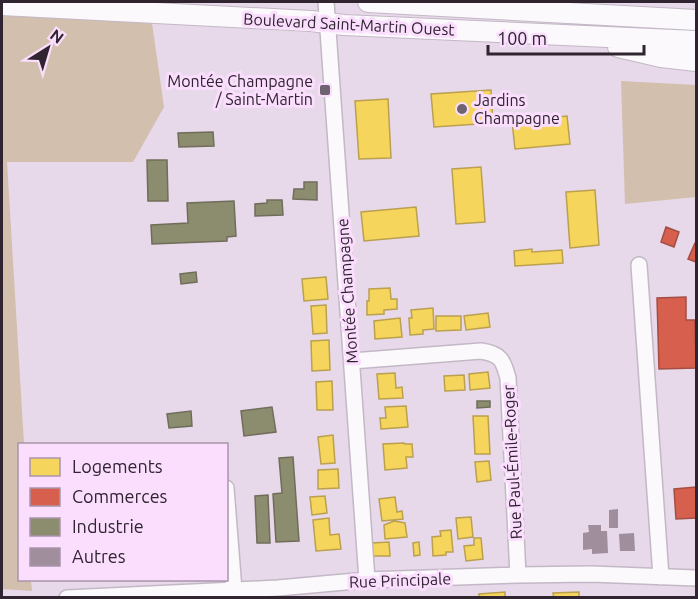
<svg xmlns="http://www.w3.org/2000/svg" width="698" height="599" viewBox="0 0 698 599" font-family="Ubuntu,sans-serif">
	<rect width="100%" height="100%" fill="#e7d8ea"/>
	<!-- green -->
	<path fill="#d3bfae" d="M 2,15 L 152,23 L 164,107 L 133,162 L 7,162 L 24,444 L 20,444 L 20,580 L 31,580 L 32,591 L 2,589 Z
		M 621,81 L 696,85 L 696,197 L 625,204 Z"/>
	<!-- homes -->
	<path fill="#f6d55c" stroke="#baa04f" stroke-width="1.5" d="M 491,90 L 493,123 L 434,127 L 431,94 Z
		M 388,99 L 391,158 L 359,159 L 355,101 Z
		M 567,116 L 570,144 L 515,149 L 512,121 Z
		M 481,167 L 485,222 L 456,224 L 452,169 Z
		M 595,190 L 599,245 L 570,248 L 566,192 Z
		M 416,207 L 419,236 L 364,241 L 361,212 Z
		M 532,249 L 532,252 L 562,250 L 563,263 L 515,266 L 514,251 Z
		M 326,277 L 328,299 L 304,301 L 302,279 Z
		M 390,288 L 391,299 L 397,299 L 397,309 L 384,310 L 384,314 L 367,315 L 367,301 L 369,301 L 369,289 Z
		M 326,305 L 327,333 L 313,334 L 311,306 Z
		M 433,308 L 434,329 L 423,330 L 423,334 L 410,335 L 409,318 L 412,318 L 411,310 Z
		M 488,313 L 490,327 L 466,330 L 464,316 Z
		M 436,316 L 461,316 L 461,330 L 436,331 Z
		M 400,318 L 402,337 L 375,339 L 374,321 Z
		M 329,340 L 330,370 L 312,371 L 311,341 Z
		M 488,372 L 490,388 L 470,390 L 469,374 Z
		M 395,373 L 396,388 L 402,387 L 403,398 L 379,399 L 377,374 Z
		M 464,375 L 465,390 L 445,391 L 444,376 Z
		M 332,381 L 333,410 L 317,410 L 316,382 Z
		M 406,406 L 408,427 L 381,429 L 380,418 L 386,418 L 385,407 Z
		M 473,416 L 488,416 L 490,454 L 475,454 Z
		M 333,435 L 335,463 L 321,464 L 318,437 Z
		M 404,443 L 405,444 L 412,444 L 413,457 L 406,457 L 407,468 L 385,470 L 383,444 Z
		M 489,461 L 491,480 L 477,482 L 475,462 Z
		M 338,469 L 339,488 L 318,489 L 318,470 Z
		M 325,496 L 327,513 L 312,515 L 310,497 Z
		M 395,497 L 397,512 L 402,511 L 403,519 L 382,521 L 379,499 Z
		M 471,517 L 473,537 L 458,539 L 456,518 Z
		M 329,518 L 330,535 L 339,534 L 341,549 L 316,551 L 313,520 Z
		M 394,521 L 405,523 L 407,537 L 385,539 L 384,525 Z
		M 451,530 L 453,552 L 446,552 L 446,555 L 433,556 L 432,537 L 441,536 L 440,531 Z
		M 474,538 L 481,538 L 483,559 L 466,561 L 464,546 L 474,545 Z
		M 389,542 L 390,556 L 373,556 L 372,543 Z
		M 419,542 L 420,555 L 414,556 L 413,543 Z
		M 505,592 L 505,598 L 479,598 L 479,594 Z
		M 579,592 L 579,598 L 554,598 L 553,593 Z"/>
	<!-- shops -->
	<path fill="#d6604d" stroke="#a44e44" stroke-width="1.5" d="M 666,227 L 679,232 L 674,247 L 661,242 Z
		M 695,243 L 696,243 L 696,262 L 688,259 Z
		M 686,297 L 686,320 L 695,320 L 696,368 L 659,369 L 657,298 Z
		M 696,487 L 696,518 L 676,519 L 674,489 Z"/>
	<!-- industry -->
	<path fill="#8c8c6e" stroke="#706d5b" stroke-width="1.5" d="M 213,132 L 214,146 L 179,147 L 178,133 Z
		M 147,160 L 167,160 L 168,201 L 148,201 Z
		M 304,182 L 317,182 L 317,200 L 293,199 L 294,189 L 304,189 Z
		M 267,200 L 282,200 L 283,215 L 255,216 L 255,204 L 267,203 Z
		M 234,201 L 236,236 L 227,237 L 227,241 L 152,244 L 151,225 L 188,223 L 187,203 Z
		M 196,272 L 197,282 L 181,284 L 180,274 Z
		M 477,401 L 490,401 L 490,407 L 477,408 Z
		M 272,407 L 276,432 L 244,436 L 241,411 Z
		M 191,411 L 192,426 L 169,428 L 167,414 Z
		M 293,457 L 299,541 L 276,542 L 273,494 L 282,493 L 279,458 Z
		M 268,495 L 270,543 L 257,543 L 255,496 Z"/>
	<!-- building -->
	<path fill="#a08e9d" d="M 618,509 L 618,528 L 609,528 L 609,510 Z
		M 588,525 L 601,525 L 601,531 L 607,531 L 608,553 L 592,554 L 592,549 L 583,550 L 583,533 L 589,532 Z
		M 634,533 L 635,551 L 620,551 L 619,534 Z"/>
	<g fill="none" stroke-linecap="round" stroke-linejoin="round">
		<defs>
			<path id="minor" d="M 326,2 L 367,580
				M 639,265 L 661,577
				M 352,361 L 481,351 C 501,354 503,360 508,378 L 518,575
				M 226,488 L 234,590
				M 67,598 L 278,588 L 367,580 L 518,575 L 591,574 L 696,578"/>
			<path id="major" d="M 368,2 L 696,20
				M 2,5 L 311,21 L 344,25 L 696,41
				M 618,47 L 661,57 L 696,61"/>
		</defs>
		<!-- minor casing -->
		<use href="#minor" stroke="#c3b8c5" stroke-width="18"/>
		<!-- major casing -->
		<use href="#major" stroke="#c3b8c5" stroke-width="22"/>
		<!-- minor -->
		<use href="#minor" stroke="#fbf9fc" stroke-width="15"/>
		<!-- major -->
		<use href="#major" stroke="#fbf9fc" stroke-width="20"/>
	</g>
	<!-- markers -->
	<g fill="#6f6371" stroke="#fbdefe" stroke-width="2">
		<rect x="319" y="84" width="12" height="12" rx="3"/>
		<circle cx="462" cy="109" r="6"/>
	</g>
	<g text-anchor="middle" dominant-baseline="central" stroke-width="6" stroke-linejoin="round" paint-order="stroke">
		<!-- street labels -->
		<g font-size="16" fill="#2f2430" stroke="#fbdefe">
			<text transform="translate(349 24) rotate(3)">Boulevard Saint-Martin Ouest</text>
			<text transform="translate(347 291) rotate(-94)">Montée Champagne</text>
			<text transform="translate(512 462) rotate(-93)">Rue Paul-Émile-Roger</text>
			<text transform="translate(400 580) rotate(-2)">Rue Principale</text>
		</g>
		<!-- poi labels -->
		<g font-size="16" fill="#2f2430" stroke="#fbdefe" text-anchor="end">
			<text x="313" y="81">Montée Champagne<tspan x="313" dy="18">/ Saint-Martin</tspan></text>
			<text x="474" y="100" text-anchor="start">Jardins<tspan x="474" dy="18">Champagne</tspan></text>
		</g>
	</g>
	<!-- border -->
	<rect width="698" height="599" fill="none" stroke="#2f2430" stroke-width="6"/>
	<!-- legend -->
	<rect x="18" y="443" width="210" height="138" fill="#fbdefe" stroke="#a994ac" stroke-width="1.5"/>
	<rect x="30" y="458" width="30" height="18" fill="#f6d55c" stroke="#a994ac" stroke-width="1.5"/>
	<text x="72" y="473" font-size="18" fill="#2f2430">Logements</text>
	<rect x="30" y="488" width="30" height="18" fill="#d6604d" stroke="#a994ac" stroke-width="1.5"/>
	<text x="72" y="503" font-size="18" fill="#2f2430">Commerces</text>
	<rect x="30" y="518" width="30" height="18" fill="#8c8c6e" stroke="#a994ac" stroke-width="1.5"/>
	<text x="72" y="533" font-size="18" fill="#2f2430">Industrie</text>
	<rect x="30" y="548" width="30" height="18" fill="#a08e9d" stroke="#a994ac" stroke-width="1.5"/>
	<text x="72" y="563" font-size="18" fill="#2f2430">Autres</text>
	<!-- north arrow -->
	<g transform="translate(48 48) rotate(37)" stroke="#fbdefe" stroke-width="4.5" paint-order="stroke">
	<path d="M0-4.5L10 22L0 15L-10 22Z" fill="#2f2430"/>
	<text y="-9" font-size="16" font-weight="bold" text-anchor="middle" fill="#2f2430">N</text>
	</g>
	<!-- scale -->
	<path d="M488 45v9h156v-9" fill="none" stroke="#2f2430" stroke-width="3"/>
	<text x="497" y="45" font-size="18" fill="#2f2430" stroke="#fbdefe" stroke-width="4.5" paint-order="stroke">100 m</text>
</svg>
